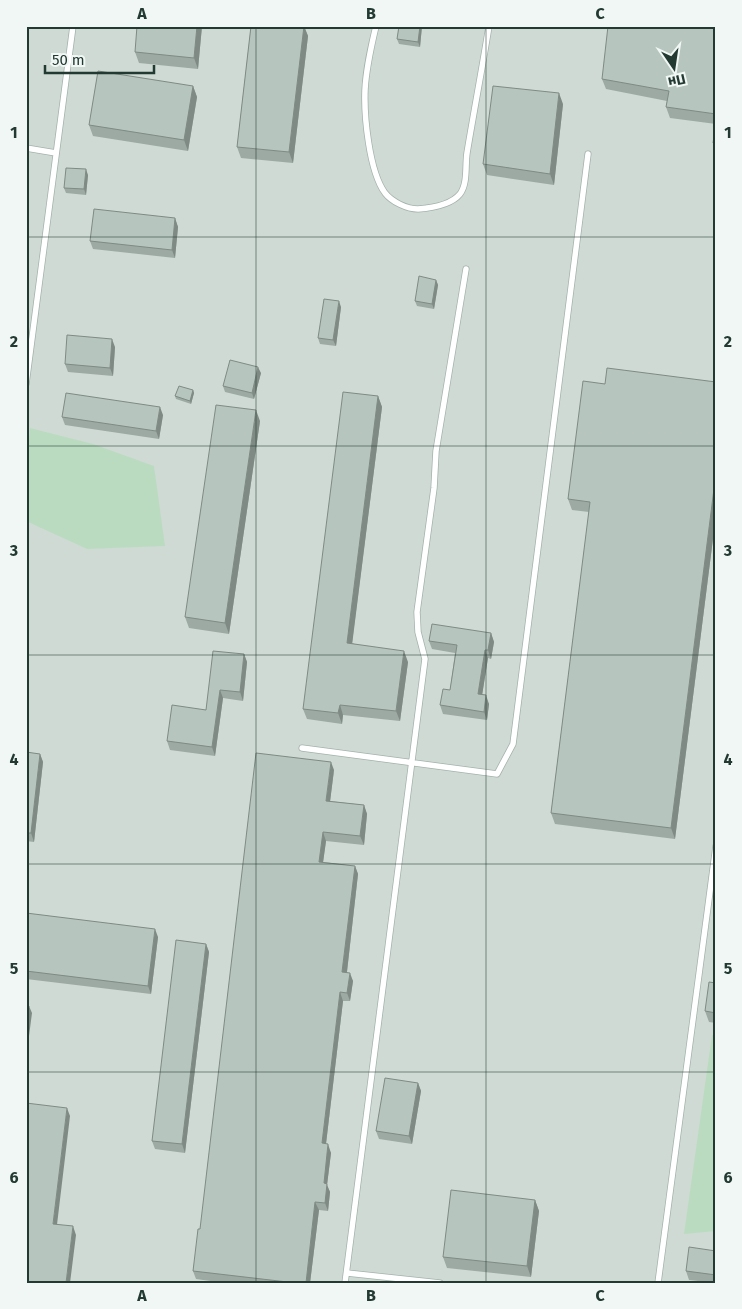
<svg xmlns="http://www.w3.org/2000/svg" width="742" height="1309" viewBox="0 0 742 1309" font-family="'Fira Sans',sans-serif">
	<rect width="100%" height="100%" fill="#e1ebe5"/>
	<!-- built -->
	<path fill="#cfdad4" d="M 26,26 L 716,26 L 716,1283 L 26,1283 Z"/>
	<!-- green -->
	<path fill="#bbdbc1" d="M 30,428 L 93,444 L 154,466 L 165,546 L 87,549 L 26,521 L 26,476 Z
		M 712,1035 L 716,1035 L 716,1231 L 684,1234 Z"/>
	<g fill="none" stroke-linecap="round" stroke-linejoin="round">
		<defs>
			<path id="lane" d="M 376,26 C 371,47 366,68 365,90 C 364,116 369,171 385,193 C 392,202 407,209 418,209 C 431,208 451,205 460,194 C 468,183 465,166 467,153 C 474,111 482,69 489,26
				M 26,148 L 56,153
				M 26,384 L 73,26
				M 302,748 L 497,774 L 513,744 L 588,154
				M 347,1273 L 440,1283
				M 345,1283 L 425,659 L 418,632 L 417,612 L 434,488 L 436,451 L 466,269
				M 658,1283 L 716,846"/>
		</defs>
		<!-- lane casing -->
		<use href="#lane" stroke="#a4b2ac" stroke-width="7"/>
		<!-- lane -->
		<use href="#lane" stroke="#fff" stroke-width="5.5"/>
	</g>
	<!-- wall -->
	<path fill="#9da9a3" d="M 202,26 L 198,69 L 139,63 L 135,52 Z
		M 251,26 L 304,26 L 308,36 L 293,163 L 241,158 L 237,147 Z
		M 399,26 L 422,26 L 420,47 L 399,44 L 397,39 Z
		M 716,26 L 716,150 L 713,143 L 716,124 L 670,118 L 666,107 L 667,101 L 606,89 L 602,79 Z
		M 193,86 L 197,97 L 188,151 L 93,136 L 89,125 Z
		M 563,104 L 554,185 L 487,175 L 483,164 Z
		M 88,175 L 86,195 L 66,193 L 64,188 Z
		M 175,218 L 178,227 L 175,258 L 93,249 L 90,241 Z
		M 436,280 L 438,285 L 434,309 L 417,306 L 415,301 Z
		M 341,307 L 336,346 L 320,344 L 318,338 Z
		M 115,347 L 113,376 L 68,372 L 65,364 Z
		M 261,373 L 254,399 L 225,392 L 223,386 Z
		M 716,382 L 716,515 L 675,839 L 555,824 L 551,813 L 589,512 L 572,510 L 568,499 L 605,384 Z
		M 193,390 L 194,393 L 191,404 L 176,399 L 175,396 Z
		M 378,396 L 382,407 L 352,643 L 408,662 L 400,721 L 343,715 L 342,724 L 307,719 L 303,709 Z
		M 163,415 L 159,439 L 65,425 L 62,417 Z
		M 260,421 L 229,634 L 189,628 L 185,617 Z
		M 491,633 L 494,642 L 491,659 L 488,658 L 482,695 L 489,704 L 487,720 L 443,714 L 440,705 L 450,690 L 455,653 L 432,649 L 429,641 Z
		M 244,654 L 247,662 L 243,701 L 223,698 L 215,756 L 170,750 L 167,741 L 206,710 Z
		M 26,752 L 40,754 L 43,762 L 34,842 L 26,841 Z
		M 334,770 L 330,801 L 364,805 L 367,814 L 364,845 L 326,841 L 323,862 L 355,866 L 358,874 L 347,972 L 353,981 L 350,1001 L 343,1001 L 326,1144 L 331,1153 L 327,1185 L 330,1192 L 328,1211 L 319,1210 L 310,1283 L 225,1283 L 196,1279 L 193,1271 L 200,1229 Z
		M 26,913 L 158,937 L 151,994 L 26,979 Z
		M 206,944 L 209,952 L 185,1153 L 155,1149 L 152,1141 Z
		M 716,983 L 716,1023 L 709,1022 L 705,1011 Z
		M 418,1083 L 421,1091 L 412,1144 L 379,1139 L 376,1131 Z
		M 535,1200 L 539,1211 L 531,1277 L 447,1268 L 443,1257 Z
		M 716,1251 L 716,1283 L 689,1280 L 686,1271 Z"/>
	<!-- shaded-wall -->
	<path fill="#7f8a85" d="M 197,26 L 202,26 L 198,69 L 194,58 Z
		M 304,26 L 308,36 L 293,163 L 289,152 Z
		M 420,26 L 422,26 L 420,47 L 418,42 Z
		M 193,86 L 197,97 L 188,151 L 184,140 Z
		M 559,93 L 563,104 L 554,185 L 550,174 Z
		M 86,169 L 88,175 L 86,195 L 84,189 Z
		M 175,218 L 178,227 L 175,258 L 172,250 Z
		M 436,280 L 438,285 L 434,309 L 432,304 Z
		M 339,301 L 341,307 L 336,346 L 333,340 Z
		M 112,339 L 115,347 L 113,376 L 110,368 Z
		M 258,367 L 261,373 L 254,399 L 252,393 Z
		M 193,390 L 194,393 L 191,404 L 190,401 Z
		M 378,396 L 382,407 L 351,653 L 347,643 Z
		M 160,407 L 163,415 L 159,439 L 156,431 Z
		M 256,410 L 260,421 L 229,634 L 225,623 Z
		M 716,473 L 716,515 L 675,839 L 671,828 Z
		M 491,633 L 494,642 L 491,659 L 488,650 Z
		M 485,650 L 488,658 L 481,702 L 478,694 Z
		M 404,651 L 408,662 L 400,721 L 396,711 Z
		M 244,654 L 247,662 L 243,701 L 240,692 Z
		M 220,690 L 223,698 L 215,756 L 212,747 Z
		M 486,695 L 489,704 L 487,720 L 484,712 Z
		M 340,705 L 343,715 L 342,724 L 338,713 Z
		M 40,754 L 43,762 L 34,842 L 31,833 Z
		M 331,762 L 334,770 L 329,810 L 326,801 Z
		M 364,805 L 367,814 L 364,845 L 360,836 Z
		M 323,832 L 326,841 L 322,870 L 319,862 Z
		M 355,866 L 358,874 L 346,980 L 342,972 Z
		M 155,929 L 158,937 L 151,994 L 148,986 Z
		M 206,944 L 209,952 L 185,1153 L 182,1144 Z
		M 350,973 L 353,981 L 350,1001 L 347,993 Z
		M 340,992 L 343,1001 L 325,1152 L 322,1143 Z
		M 29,1006 L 32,1013 L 26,1059 L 26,1029 Z
		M 418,1083 L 421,1091 L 412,1144 L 409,1136 Z
		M 67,1108 L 70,1116 L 56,1233 L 53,1224 Z
		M 328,1144 L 331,1153 L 327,1185 L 330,1192 L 328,1211 L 325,1203 L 324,1183 Z
		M 535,1200 L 539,1211 L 531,1277 L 527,1266 Z
		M 315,1202 L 319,1210 L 310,1283 L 306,1283 Z
		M 73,1226 L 76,1235 L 70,1283 L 66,1283 Z"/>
	<!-- building -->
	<path fill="#b6c5be" stroke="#7f8a85" d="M 137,26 L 197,26 L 194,58 L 135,52 Z
		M 251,26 L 304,26 L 289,152 L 237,147 Z
		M 399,26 L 420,26 L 418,42 L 397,39 Z
		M 608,26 L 716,26 L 716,114 L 666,107 L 669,91 L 602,79 Z
		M 98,71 L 193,86 L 184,140 L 89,125 Z
		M 493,86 L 559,93 L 550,174 L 483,164 Z
		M 716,122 L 716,143 L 713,143 Z
		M 66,168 L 86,169 L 84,189 L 64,188 Z
		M 94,209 L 175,218 L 172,250 L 90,241 Z
		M 419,276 L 436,280 L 432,304 L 415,301 Z
		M 324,299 L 339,301 L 333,340 L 318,338 Z
		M 67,335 L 112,339 L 110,368 L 65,364 Z
		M 230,360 L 258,367 L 252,393 L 223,386 Z
		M 607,368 L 716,382 L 716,473 L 671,828 L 551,813 L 590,502 L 568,499 L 583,381 L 605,384 Z
		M 179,386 L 193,390 L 190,401 L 175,396 Z
		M 343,392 L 378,396 L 347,643 L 404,651 L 396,711 L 340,705 L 338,713 L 303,709 Z
		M 66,393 L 160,407 L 156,431 L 62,417 Z
		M 216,405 L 256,410 L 225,623 L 185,617 Z
		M 432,624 L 491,633 L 488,650 L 485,650 L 478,694 L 486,695 L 484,712 L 440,705 L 443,689 L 450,690 L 457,645 L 429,641 Z
		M 213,651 L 244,654 L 240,692 L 220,690 L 212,747 L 167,741 L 172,705 L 206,710 Z
		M 26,752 L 40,754 L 31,833 L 26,833 Z
		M 256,753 L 331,762 L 326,801 L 364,805 L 360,836 L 323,832 L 319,862 L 355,866 L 342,972 L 350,973 L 347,993 L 340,992 L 322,1143 L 328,1144 L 324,1183 L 327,1184 L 325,1203 L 315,1202 L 306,1283 L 296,1283 L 193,1271 L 198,1229 L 200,1229 Z
		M 26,913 L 155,929 L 148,986 L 26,971 Z
		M 176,940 L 206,944 L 182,1144 L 152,1141 Z
		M 709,982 L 716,983 L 716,1013 L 705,1011 Z
		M 26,1006 L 29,1006 L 26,1029 Z
		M 385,1078 L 418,1083 L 409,1136 L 376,1131 Z
		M 26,1103 L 67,1108 L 53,1224 L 73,1226 L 66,1283 L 26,1283 Z
		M 451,1190 L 535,1200 L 527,1266 L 443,1257 Z
		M 689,1247 L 716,1251 L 716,1275 L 686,1271 Z"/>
	<!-- grid -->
	<path fill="none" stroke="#223a32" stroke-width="1" stroke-opacity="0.55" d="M 256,26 L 256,1283M 486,26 L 486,1283M 26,237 L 716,237M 26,446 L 716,446M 26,655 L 716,655M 26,864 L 716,864M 26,1072 L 716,1072"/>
	<!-- border -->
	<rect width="742" height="1309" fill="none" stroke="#f1f7f4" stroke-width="55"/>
	<!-- north arrow -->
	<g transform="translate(674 68) rotate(167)" stroke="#f1f7f4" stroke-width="4" paint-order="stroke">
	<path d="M0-4L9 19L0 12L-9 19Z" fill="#223a32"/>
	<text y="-8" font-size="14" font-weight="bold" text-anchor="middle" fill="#223a32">Пн</text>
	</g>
	<!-- scale -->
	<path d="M45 65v8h109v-8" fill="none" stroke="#223a32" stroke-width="2.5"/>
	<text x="52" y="65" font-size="15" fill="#223a32" stroke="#f1f7f4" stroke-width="4" paint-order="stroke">50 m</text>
	<rect x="28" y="28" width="686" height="1254" fill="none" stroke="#223a32" stroke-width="2"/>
	<g font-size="16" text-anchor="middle" font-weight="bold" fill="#223a32">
		<text x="142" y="19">A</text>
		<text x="371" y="19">B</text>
		<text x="600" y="19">C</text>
		<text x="14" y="138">1</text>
		<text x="728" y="138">1</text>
		<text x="14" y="347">2</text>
		<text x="728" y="347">2</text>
		<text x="14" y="556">3</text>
		<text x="728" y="556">3</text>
		<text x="14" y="765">4</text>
		<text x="728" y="765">4</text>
		<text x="14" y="974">5</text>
		<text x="728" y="974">5</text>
		<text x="14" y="1183">6</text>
		<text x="728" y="1183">6</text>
		<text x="142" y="1301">A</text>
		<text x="371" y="1301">B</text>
		<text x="600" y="1301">C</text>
	</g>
</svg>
